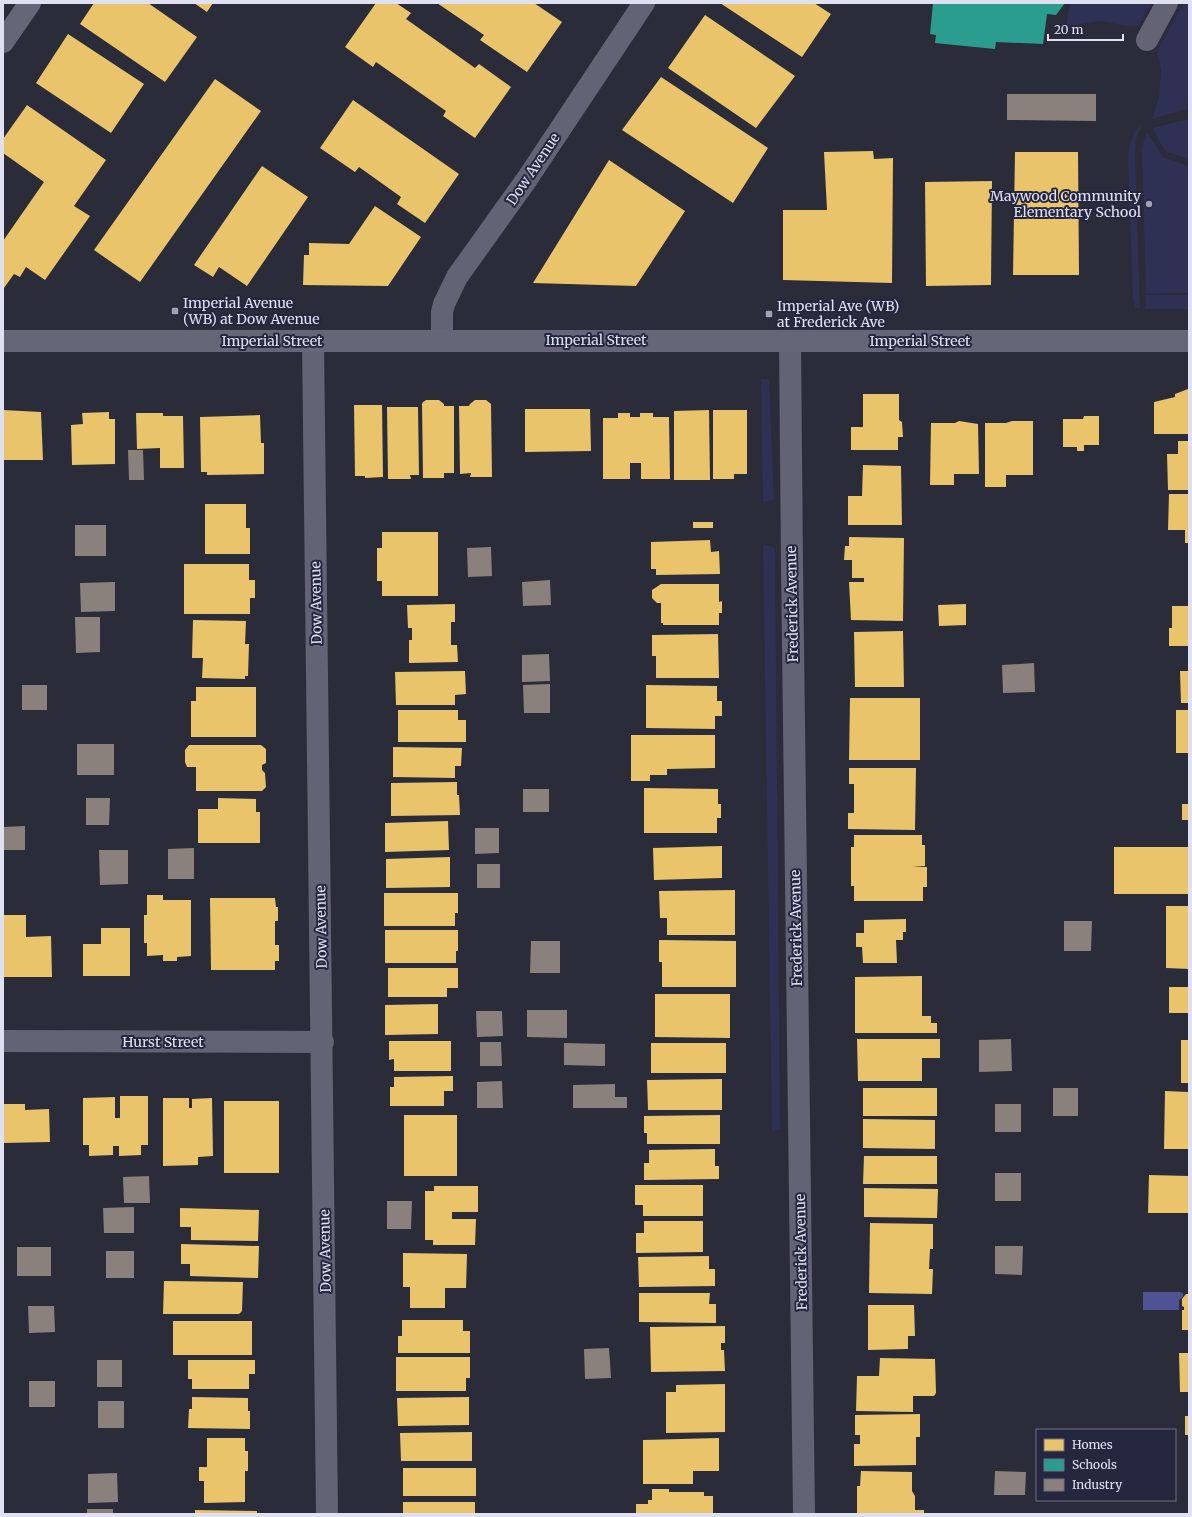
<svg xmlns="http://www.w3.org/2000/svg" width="1192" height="1517" viewBox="0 0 1192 1517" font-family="Merriweather,serif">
	<rect width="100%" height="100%" fill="#2b2c39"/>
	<!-- green -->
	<path fill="#2e3054" d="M 1070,3 L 1151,3 L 1139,25 L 1131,27 L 1101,21 L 1066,26 Z
		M 1184,3 L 1189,3 L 1189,92 L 1187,109 L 1152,119 L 1159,97 L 1161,70 L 1157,51 Z
		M 1185,120 L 1189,120 L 1189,159 L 1167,152 L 1163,148 L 1153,128 Z
		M 1143,123 L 1136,139 L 1135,154 L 1140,309 L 1135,308 L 1133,299 L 1128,162 C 1128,149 1131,131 1143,123 Z
		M 1147,132 L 1163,157 L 1189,166 L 1189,293 L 1146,294 L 1142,148 Z
		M 1146,295 L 1189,295 L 1189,309 L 1145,309 Z
		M 761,379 L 769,379 L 774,498 L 772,500 L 763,502 Z
		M 763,544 L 775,548 L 780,1129 L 772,1132 Z"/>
	<!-- water -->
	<path fill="#4f5393" d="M 1143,1292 L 1180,1292 L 1183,1293 L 1183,1297 L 1179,1300 L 1179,1310 L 1143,1310 Z"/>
	<!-- homes -->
	<path fill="#e9c46a" d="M 94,3 L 148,3 L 197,37 L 165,82 L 80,24 Z
		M 194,3 L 213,3 L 207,12 Z
		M 376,3 L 396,3 L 411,13 L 406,19 L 475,68 L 479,64 L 511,87 L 475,138 L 443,116 L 446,111 L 376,62 L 373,67 L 345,47 Z
		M 437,3 L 534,3 L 562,22 L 527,72 L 480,40 L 484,35 Z
		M 720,3 L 814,3 L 831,14 L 802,57 Z
		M 705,15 L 795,76 L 756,128 L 668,68 Z
		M 68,34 L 144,84 L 111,133 L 36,83 Z
		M 661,77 L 768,148 L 733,203 L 622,130 Z
		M 215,79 L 261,111 L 140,282 L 94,250 Z
		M 353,100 L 459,174 L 425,223 L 397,204 L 401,197 L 359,167 L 355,172 L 320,148 Z
		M 27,105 L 106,160 L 74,206 L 90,216 L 45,280 L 26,267 L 20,277 L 14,274 L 4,288 L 3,241 L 44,182 L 3,153 L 3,139 Z
		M 873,151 L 874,159 L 893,158 L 892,283 L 783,280 L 783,210 L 827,210 L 824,152 Z
		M 1015,152 L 1078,152 L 1079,275 L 1013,275 Z
		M 609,160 L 685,211 L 636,286 L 533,283 Z
		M 262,166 L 308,197 L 247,286 L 219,267 L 213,277 L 194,265 Z
		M 992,181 L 991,285 L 926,286 L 925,182 Z
		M 375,206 L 421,237 L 388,286 L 303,285 L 304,255 L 309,255 L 309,243 L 349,244 Z
		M 1188,389 L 1189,390 L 1189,434 L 1154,434 L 1154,402 L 1175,397 L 1175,394 Z
		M 863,394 L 899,394 L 899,420 L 902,422 L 903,437 L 898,437 L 898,450 L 851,450 L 851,427 L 863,427 Z
		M 426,400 L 439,400 L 444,404 L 444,406 L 454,406 L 454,473 L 444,473 L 444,478 L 423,478 L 422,403 Z
		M 475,400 L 486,400 L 491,404 L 492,477 L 470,477 L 471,473 L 460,474 L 459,406 L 469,406 L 470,404 Z
		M 354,405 L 382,405 L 383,477 L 365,478 L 365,476 L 355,476 Z
		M 387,407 L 418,407 L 419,475 L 410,475 L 411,479 L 388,479 Z
		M 525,409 L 590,409 L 591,451 L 525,452 Z
		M 3,410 L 41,412 L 43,460 L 3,460 Z
		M 709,410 L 710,480 L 674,480 L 674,411 Z
		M 713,410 L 747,410 L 747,474 L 734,474 L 734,479 L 713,479 Z
		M 109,412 L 109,419 L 115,419 L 115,464 L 72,465 L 71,425 L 83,424 L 82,413 Z
		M 136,413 L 163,413 L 163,416 L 183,416 L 184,468 L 160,468 L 160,448 L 137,449 Z
		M 618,413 L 630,413 L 630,417 L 640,417 L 640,413 L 653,413 L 653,417 L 669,417 L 670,479 L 641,479 L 641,463 L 630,463 L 630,479 L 603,479 L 603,418 L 618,418 Z
		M 260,415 L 261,443 L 264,443 L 264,474 L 207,475 L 207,472 L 201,472 L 200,417 Z
		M 1084,416 L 1099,416 L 1099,445 L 1084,445 L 1084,451 L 1077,451 L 1077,447 L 1063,447 L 1063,419 L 1083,419 Z
		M 959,421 L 978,424 L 979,474 L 954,474 L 954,485 L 930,485 L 931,423 L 955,423 Z
		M 1012,421 L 1033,421 L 1033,475 L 1006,475 L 1006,487 L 985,487 L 985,423 L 1006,423 Z
		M 1178,441 L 1189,441 L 1189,490 L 1168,490 L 1167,454 L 1178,454 Z
		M 863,465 L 901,466 L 902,525 L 848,525 L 848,496 L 862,496 Z
		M 1169,494 L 1189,494 L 1189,543 L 1185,543 L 1185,530 L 1168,530 Z
		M 205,504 L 246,504 L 246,528 L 250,528 L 250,554 L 205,554 Z
		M 693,522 L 713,522 L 713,528 L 693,528 Z
		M 382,532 L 438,532 L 438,596 L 382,596 L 382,581 L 377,581 L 377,548 L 382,548 Z
		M 849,537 L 904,538 L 903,621 L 851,620 L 849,582 L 864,582 L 864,578 L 852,578 L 852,560 L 844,560 L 845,546 L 849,546 Z
		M 710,540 L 711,552 L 719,551 L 720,574 L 656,575 L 656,569 L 651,569 L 651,542 Z
		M 184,564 L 249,564 L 249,580 L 255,580 L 255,598 L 250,598 L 250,614 L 184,614 Z
		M 661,584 L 719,584 L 719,602 L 722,601 L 722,613 L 719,613 L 719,625 L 663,625 L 663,623 L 661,623 L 661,603 L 657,603 L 652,598 L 652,590 Z
		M 455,604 L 455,622 L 451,622 L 451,645 L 457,645 L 458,662 L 409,663 L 409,640 L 412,640 L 412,628 L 408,628 L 407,605 Z
		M 966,604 L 966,625 L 939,626 L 938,605 Z
		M 1172,606 L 1189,606 L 1189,646 L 1169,646 L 1169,628 L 1172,628 Z
		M 193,620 L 246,621 L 245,644 L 249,644 L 248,676 L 245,676 L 245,679 L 202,678 L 203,658 L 192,658 Z
		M 903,631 L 904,687 L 855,687 L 854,632 Z
		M 718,634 L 719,678 L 656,678 L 656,656 L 652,656 L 652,635 Z
		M 465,671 L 466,694 L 455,695 L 455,705 L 396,705 L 395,672 Z
		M 1180,671 L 1189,671 L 1189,703 L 1181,703 Z
		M 646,685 L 717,686 L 717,701 L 722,701 L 722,716 L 715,716 L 715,729 L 646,728 Z
		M 196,687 L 256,687 L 256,737 L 191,737 L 191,701 L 196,701 Z
		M 850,698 L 920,698 L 920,760 L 849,760 Z
		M 398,710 L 458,710 L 458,720 L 466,720 L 466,742 L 398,742 Z
		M 1176,710 L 1189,710 L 1189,753 L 1176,753 Z
		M 631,735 L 715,735 L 715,768 L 667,769 L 667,775 L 650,775 L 650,781 L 631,781 Z
		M 189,745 L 261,745 L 266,749 L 266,763 L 262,765 L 262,770 L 265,773 L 266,787 L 262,791 L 196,791 L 196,767 L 187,767 L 185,762 L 185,750 Z
		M 393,747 L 462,748 L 461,766 L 455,766 L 455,778 L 393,777 Z
		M 849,768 L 916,768 L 915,830 L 848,829 L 848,813 L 854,813 L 854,784 L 849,784 Z
		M 457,782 L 457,795 L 459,795 L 460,815 L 391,816 L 391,783 Z
		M 644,788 L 718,789 L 718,804 L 721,804 L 721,818 L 717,818 L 717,833 L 644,833 Z
		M 218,798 L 256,799 L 256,812 L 260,812 L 260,843 L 198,843 L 198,809 L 218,809 Z
		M 1182,804 L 1189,804 L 1189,820 L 1182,820 Z
		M 448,821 L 449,850 L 385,852 L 385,823 Z
		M 854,835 L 922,835 L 922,845 L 925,845 L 925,866 L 912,867 L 927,867 L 927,887 L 923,887 L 923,901 L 854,901 L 854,886 L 851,886 L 851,847 L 854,847 Z
		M 722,846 L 722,878 L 654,880 L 653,848 Z
		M 1114,847 L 1189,847 L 1189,894 L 1114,894 Z
		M 450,857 L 450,887 L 386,888 L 386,859 Z
		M 735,890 L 735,935 L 667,935 L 667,918 L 660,918 L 659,891 Z
		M 384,893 L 458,893 L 458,913 L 455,913 L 455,926 L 384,926 Z
		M 147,895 L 163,895 L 163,900 L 191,900 L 191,956 L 177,957 L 177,961 L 163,961 L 163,955 L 147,956 L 147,943 L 144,943 L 144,915 L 147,915 Z
		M 210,898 L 275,898 L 276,907 L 278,907 L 278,921 L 275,921 L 275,945 L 279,945 L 279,961 L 275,961 L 275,970 L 211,970 Z
		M 1166,906 L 1189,906 L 1189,969 L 1166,968 Z
		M 3,915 L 26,915 L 26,937 L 51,936 L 52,977 L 3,977 Z
		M 906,919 L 906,932 L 903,932 L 903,940 L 896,940 L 897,963 L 863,963 L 862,947 L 856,947 L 856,933 L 864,933 L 864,920 Z
		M 101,928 L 130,928 L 130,976 L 83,976 L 83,944 L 101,944 Z
		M 385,930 L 458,930 L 458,951 L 456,951 L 456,963 L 385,963 Z
		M 659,940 L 736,941 L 736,987 L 662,987 L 662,962 L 659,962 Z
		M 388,968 L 458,968 L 458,988 L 447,988 L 447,997 L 388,997 Z
		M 922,976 L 922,1016 L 931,1016 L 931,1023 L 937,1023 L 937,1033 L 855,1033 L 855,977 Z
		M 1169,987 L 1189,987 L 1189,1013 L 1169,1013 Z
		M 655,994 L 730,994 L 730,1038 L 655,1037 Z
		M 438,1004 L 438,1034 L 385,1035 L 385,1005 Z
		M 857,1039 L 940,1039 L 940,1058 L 922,1058 L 922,1081 L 858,1081 Z
		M 1181,1040 L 1189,1040 L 1189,1083 L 1181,1083 Z
		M 389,1041 L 451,1041 L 451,1071 L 394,1071 L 394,1059 L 389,1060 Z
		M 651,1043 L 726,1043 L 726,1073 L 651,1073 Z
		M 453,1076 L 453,1091 L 444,1091 L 444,1106 L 390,1106 L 390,1087 L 394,1087 L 394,1077 Z
		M 722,1079 L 722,1110 L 648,1110 L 647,1080 Z
		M 863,1088 L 937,1088 L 937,1116 L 863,1116 Z
		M 1165,1091 L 1189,1092 L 1189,1149 L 1164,1149 Z
		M 120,1096 L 148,1096 L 148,1145 L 141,1145 L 141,1155 L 119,1156 L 119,1146 L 113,1146 L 113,1155 L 89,1156 L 89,1145 L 83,1145 L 83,1098 L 115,1097 L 115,1118 L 120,1118 Z
		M 163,1098 L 189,1098 L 189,1108 L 192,1108 L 192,1099 L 212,1098 L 213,1156 L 198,1157 L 198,1165 L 163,1166 Z
		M 224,1101 L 279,1101 L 279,1173 L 224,1173 Z
		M 3,1104 L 25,1104 L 25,1110 L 49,1109 L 50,1142 L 3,1143 Z
		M 404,1115 L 457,1115 L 457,1176 L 404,1176 Z
		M 720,1115 L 720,1144 L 647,1144 L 647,1133 L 644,1133 L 644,1116 Z
		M 863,1119 L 935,1120 L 935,1149 L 863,1148 Z
		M 715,1149 L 715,1166 L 719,1166 L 719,1179 L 644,1180 L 644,1163 L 649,1163 L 649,1150 Z
		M 864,1156 L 937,1156 L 937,1184 L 863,1184 Z
		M 1149,1175 L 1189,1176 L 1189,1213 L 1148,1213 Z
		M 635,1185 L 703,1185 L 703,1216 L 643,1216 L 643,1205 L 635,1205 Z
		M 434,1186 L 478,1186 L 478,1212 L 452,1212 L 452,1219 L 476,1219 L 475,1245 L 433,1245 L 433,1240 L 425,1240 L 425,1191 L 434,1191 Z
		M 864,1188 L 938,1189 L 937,1218 L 864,1217 Z
		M 180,1208 L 259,1210 L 258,1241 L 191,1240 L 191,1227 L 180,1227 Z
		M 644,1221 L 703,1221 L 703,1252 L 636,1253 L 636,1233 L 644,1233 Z
		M 870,1223 L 933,1224 L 933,1249 L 930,1249 L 929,1269 L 933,1269 L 932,1294 L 869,1293 Z
		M 181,1244 L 259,1246 L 258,1278 L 190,1276 L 190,1264 L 181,1264 Z
		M 403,1253 L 467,1254 L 466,1288 L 445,1288 L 445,1308 L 410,1308 L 410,1287 L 403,1287 Z
		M 709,1256 L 709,1269 L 715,1269 L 715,1286 L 639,1287 L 638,1257 Z
		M 164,1281 L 243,1282 L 242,1311 L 239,1314 L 163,1314 Z
		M 639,1293 L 710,1293 L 709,1304 L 716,1304 L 716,1323 L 639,1322 Z
		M 1186,1294 L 1189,1294 L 1189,1330 L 1182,1330 L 1182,1310 L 1184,1310 L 1184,1307 L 1182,1306 L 1182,1299 Z
		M 868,1305 L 914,1305 L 915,1336 L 908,1336 L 908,1349 L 868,1350 Z
		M 402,1320 L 463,1320 L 463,1331 L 470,1331 L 470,1353 L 398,1353 L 398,1336 L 402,1336 Z
		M 173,1321 L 252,1321 L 252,1355 L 173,1355 Z
		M 725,1326 L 725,1343 L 721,1343 L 721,1350 L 724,1350 L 725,1371 L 651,1372 L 650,1327 Z
		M 1179,1353 L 1189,1353 L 1189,1392 L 1180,1392 Z
		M 396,1357 L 470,1357 L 470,1378 L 466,1378 L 466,1391 L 396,1391 Z
		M 880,1358 L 935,1359 L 936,1393 L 934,1396 L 913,1396 L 913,1412 L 856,1411 L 857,1376 L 879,1376 Z
		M 188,1360 L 255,1360 L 255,1374 L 249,1374 L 249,1389 L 192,1389 L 192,1379 L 188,1379 Z
		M 725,1384 L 725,1432 L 666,1433 L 666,1392 L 676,1392 L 676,1385 Z
		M 192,1397 L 248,1398 L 248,1411 L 250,1411 L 250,1429 L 188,1428 L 189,1409 L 192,1409 Z
		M 469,1397 L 469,1425 L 398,1426 L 397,1398 Z
		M 920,1414 L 920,1437 L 916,1437 L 916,1465 L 854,1466 L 854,1444 L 860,1444 L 860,1435 L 855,1435 L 855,1415 Z
		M 1185,1416 L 1189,1416 L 1189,1435 L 1185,1435 Z
		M 472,1432 L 472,1461 L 401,1461 L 400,1433 Z
		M 207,1438 L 245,1438 L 245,1451 L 248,1451 L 248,1471 L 245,1471 L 245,1502 L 204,1503 L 204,1481 L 199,1481 L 199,1467 L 207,1467 Z
		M 719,1438 L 719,1471 L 693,1471 L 693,1484 L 643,1484 L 643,1440 Z
		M 403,1468 L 476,1468 L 476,1496 L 403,1496 Z
		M 861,1471 L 912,1472 L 912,1491 L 915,1496 L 915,1510 L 924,1510 L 924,1514 L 857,1514 L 857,1486 L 860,1486 Z
		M 652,1489 L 669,1489 L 669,1492 L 704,1492 L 704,1496 L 713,1496 L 713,1514 L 636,1514 L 636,1504 L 648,1504 L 648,1500 L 652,1500 Z
		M 403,1502 L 475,1502 L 475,1514 L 403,1514 Z
		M 195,1510 L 257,1511 L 257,1514 L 195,1514 Z"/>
	<!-- schools -->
	<path fill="#2a9d8f" d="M 933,3 L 1065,3 L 1056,15 L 1047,14 L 1043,44 L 996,42 L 995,49 L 935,43 L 936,35 L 930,34 Z"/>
	<!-- industry -->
	<path fill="#8a817c" d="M 1007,94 L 1096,94 L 1096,121 L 1007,120 Z
		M 128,450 L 143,450 L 144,480 L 129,480 Z
		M 75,525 L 106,525 L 106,556 L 75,556 Z
		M 491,547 L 492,576 L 468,577 L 467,548 Z
		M 550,580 L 551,605 L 523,606 L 522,582 Z
		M 115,582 L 115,611 L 81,612 L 80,583 Z
		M 75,617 L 100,617 L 100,652 L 76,653 Z
		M 549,654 L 550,681 L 522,682 L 522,655 Z
		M 1034,663 L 1035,692 L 1003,693 L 1002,665 Z
		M 550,684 L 550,713 L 524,713 L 523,685 Z
		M 22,685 L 47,685 L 47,710 L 22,710 Z
		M 77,744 L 114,744 L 114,775 L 77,775 Z
		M 523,789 L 549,789 L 549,812 L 523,812 Z
		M 86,798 L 110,798 L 109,825 L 86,825 Z
		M 25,826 L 25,850 L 3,850 L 3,827 Z
		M 475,828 L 499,828 L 499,853 L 475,854 Z
		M 194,848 L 194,879 L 168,879 L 168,849 Z
		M 99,850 L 128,850 L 128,884 L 100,885 Z
		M 477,864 L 500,864 L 500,888 L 477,888 Z
		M 1064,921 L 1092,921 L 1091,951 L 1064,951 Z
		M 531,941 L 560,941 L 560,973 L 530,973 Z
		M 527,1010 L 567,1010 L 567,1038 L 527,1037 Z
		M 476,1011 L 502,1011 L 503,1036 L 477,1037 Z
		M 1011,1039 L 1012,1071 L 979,1072 L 979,1040 Z
		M 480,1042 L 501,1042 L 502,1066 L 480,1066 Z
		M 564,1043 L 605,1044 L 605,1066 L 564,1065 Z
		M 502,1081 L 503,1108 L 477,1108 L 477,1082 Z
		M 615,1084 L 615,1097 L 627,1097 L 627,1108 L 573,1108 L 573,1085 Z
		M 1053,1088 L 1078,1088 L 1078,1116 L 1053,1116 Z
		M 995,1104 L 1021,1104 L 1021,1132 L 995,1132 Z
		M 995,1173 L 1021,1173 L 1021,1201 L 995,1201 Z
		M 149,1176 L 150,1203 L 124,1203 L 123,1177 Z
		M 387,1201 L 412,1201 L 411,1229 L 387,1229 Z
		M 134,1207 L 134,1233 L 104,1233 L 103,1208 Z
		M 995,1246 L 1023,1246 L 1022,1275 L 995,1274 Z
		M 17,1247 L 51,1247 L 51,1276 L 17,1276 Z
		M 106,1251 L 134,1251 L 134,1278 L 106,1278 Z
		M 28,1306 L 54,1306 L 55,1332 L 29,1333 Z
		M 609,1348 L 611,1378 L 585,1379 L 584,1349 Z
		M 97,1360 L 122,1360 L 122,1387 L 97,1387 Z
		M 29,1381 L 55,1381 L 55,1407 L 29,1407 Z
		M 98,1401 L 124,1401 L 124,1428 L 98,1428 Z
		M 995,1471 L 1026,1472 L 1025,1495 L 994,1495 Z
		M 117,1473 L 118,1502 L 88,1503 L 88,1474 Z
		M 87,1509 L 113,1509 L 113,1514 L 87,1514 Z"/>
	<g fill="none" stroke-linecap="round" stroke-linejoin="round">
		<!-- street -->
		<path stroke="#626374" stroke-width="22" d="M 1147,40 L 1167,3
			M 313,341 L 327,1514
			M 442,341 L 442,312 L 444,304 L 457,277 L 527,179 L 644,3
			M 790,341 L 792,565 L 804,1514
			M 3,1041 L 323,1042"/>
		<!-- secondary -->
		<path stroke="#656779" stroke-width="22" d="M 3,42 L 30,3
			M 3,341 L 1189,341"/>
	</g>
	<!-- markers -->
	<g fill="#a0a2b1" stroke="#25273f" stroke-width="1.5">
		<circle cx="1149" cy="204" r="4"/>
		<rect x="171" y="307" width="8" height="8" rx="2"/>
		<rect x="765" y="310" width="8" height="8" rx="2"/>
	</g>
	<g text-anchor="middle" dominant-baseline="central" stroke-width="4" stroke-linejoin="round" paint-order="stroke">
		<!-- street labels -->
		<g font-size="14" fill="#dfe1f2" stroke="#25273f">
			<text transform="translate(533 169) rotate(-56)">Dow Avenue</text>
			<text x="596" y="340">Imperial Street</text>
			<text x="272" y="341">Imperial Street</text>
			<text x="920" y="341">Imperial Street</text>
			<text transform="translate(316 603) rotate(-91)">Dow Avenue</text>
			<text transform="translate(792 604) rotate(-91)">Frederick Avenue</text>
			<text transform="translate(321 927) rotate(-91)">Dow Avenue</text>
			<text transform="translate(796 928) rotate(-91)">Frederick Avenue</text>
			<text x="163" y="1042">Hurst Street</text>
			<text transform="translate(325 1251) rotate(-91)">Dow Avenue</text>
			<text transform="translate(801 1252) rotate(-91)">Frederick Avenue</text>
		</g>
		<!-- poi labels -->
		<g font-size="14" fill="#dfe1f2" stroke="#25273f" text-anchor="start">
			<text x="1141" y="196" text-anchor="end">Maywood Community<tspan x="1141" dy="16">Elementary School</tspan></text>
			<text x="183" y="303">Imperial Avenue<tspan x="183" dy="16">(WB) at Dow Avenue</tspan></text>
			<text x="777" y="306">Imperial Ave (WB)<tspan x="777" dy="16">at Frederick Ave</tspan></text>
		</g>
	</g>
	<!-- border -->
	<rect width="1192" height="1517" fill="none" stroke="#dfe1f2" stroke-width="8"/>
	<!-- legend -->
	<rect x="1036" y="1429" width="140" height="72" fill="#25273f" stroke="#6f7187"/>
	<rect x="1044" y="1439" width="20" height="12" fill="#e9c46a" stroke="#6f7187"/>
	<text x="1072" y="1449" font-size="12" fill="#dfe1f2">Homes</text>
	<rect x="1044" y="1459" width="20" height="12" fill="#2a9d8f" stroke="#6f7187"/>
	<text x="1072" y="1469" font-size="12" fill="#dfe1f2">Schools</text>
	<rect x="1044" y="1479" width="20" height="12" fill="#8a817c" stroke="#6f7187"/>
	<text x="1072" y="1489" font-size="12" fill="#dfe1f2">Industry</text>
	<!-- scale -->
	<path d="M1048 34v6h75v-6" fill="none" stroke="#dfe1f2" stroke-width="2"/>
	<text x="1054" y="34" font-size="12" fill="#dfe1f2" stroke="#25273f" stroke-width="3" paint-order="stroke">20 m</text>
</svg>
